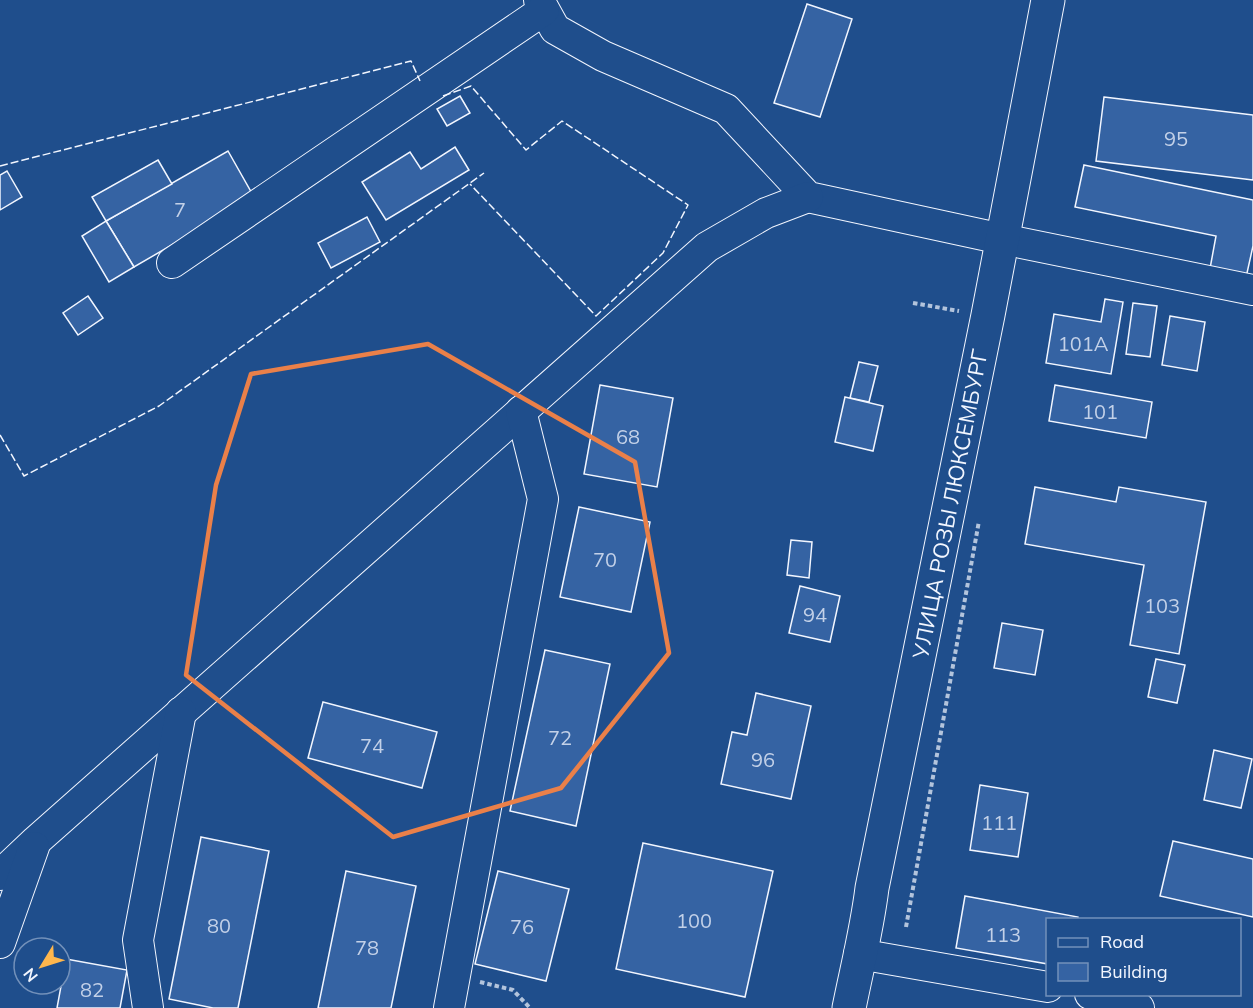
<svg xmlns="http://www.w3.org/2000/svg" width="1253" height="1008" font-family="Mulish,sans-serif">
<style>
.building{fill:#3563a3;stroke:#f2f6ff;stroke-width:1.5}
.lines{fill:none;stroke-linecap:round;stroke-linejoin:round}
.minor-casing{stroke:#f2f6ff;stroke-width:32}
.major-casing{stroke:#f2f6ff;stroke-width:35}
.path{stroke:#b3c4dc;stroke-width:4;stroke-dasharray:4.5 3;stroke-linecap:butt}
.minor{stroke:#1f4e8c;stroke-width:30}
.major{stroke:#1f4e8c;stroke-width:33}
.fence{stroke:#f2f6ff;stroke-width:1.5;stroke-dasharray:8 3;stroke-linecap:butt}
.marked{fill:none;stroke:#ea8049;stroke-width:4.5;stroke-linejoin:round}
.labels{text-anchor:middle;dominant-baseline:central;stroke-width:4.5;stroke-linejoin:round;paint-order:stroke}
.number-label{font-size:20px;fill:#c3d1e8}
.street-label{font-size:22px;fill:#f2f6ff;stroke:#1f4e8c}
</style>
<rect width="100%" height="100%" fill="#1f4e8c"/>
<g class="building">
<path d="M807 4 852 19 820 117 774 103Z"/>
<path d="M460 96 470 113 447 126 437 109Z"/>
<path d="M1104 97 1253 115V180L1096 161Z"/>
<path d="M455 147 469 170 386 220 362 182 410 152 421 169Z"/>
<path d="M228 151 254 197 134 267 106 221Z"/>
<path d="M158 160 172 184 106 221 92 197Z"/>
<path d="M1084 165 1253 200V246L1245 282 1209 274 1216 236 1075 207Z"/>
<path d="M7 171 22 197 0 210V175Z"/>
<path d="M367 217 380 242 331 268 318 243Z"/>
<path d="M106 221 134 267 109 282 82 236Z"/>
<path d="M88 296 103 318 78 335 63 313Z"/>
<path d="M1105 299 1123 302 1111 374 1046 363 1054 314 1101 322Z"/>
<path d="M1133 303 1157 306 1150 357 1126 354Z"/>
<path d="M1170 316 1205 322 1197 371 1162 365Z"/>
<path d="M859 362 878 366 869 402 850 398Z"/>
<path d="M600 385 673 398 657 487 584 474Z"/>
<path d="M1055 385 1152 402 1146 438 1049 421Z"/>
<path d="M845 397 883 406 873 451 835 442Z"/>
<path d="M1035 487 1116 502 1119 487 1206 502 1179 654 1130 645 1144 565 1025 544Z"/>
<path d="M579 507 650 522 631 612 560 597Z"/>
<path d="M791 540 812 542 809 578 787 575Z"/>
<path d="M800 586 840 596 830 642 789 633Z"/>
<path d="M1002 623 1043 630 1035 675 994 668Z"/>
<path d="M545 650 610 664 576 826 510 811Z"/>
<path d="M1156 659 1185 665 1177 703 1148 697Z"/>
<path d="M756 693 811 706 791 799 721 784 732 732 747 735Z"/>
<path d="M323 702 437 732 422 788 308 758Z"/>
<path d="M1214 750 1252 759 1241 808 1204 800Z"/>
<path d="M980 785 1028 793 1018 857 970 850Z"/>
<path d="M201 837 269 851 238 1008H213L169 999Z"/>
<path d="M1173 841 1253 859V917L1160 896Z"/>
<path d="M643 843 773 871 745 997 616 969Z"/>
<path d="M346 871 416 886 391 1008H318Z"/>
<path d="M498 871 569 889 546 981 475 964Z"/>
<path d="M965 896 1078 917V920H1048V964L956 948Z"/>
<path d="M66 959 127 970 120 1008H57Z"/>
</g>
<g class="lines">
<defs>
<g id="minor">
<path d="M539 0 555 29 603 56 726 109 808 197 1002 239 1253 290"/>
<path d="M172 263 544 10"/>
<path d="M0 875 36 841 707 247 766 213 808 197"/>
<path d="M0 943 34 847"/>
<path d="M859 954 1048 987"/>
<path d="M1090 994 1105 997 1139 1008"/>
<path d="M148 1008 138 940 181 712"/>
<path d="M449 1008 543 499 521 411"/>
</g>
<path id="major" d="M849 1008C857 968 867 929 872 888L988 315 1048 0"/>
</defs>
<use href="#minor" class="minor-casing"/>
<use href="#major" class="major-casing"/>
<g class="path">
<path d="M913 303 959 311"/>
<path d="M906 927 979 521"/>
<path d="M480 982 513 990 530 1008"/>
</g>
<use href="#minor" class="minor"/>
<use href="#major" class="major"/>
<g class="fence">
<path d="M443 96 471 86 526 150 562 121 688 205 663 253 596 316 470 184"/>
<path d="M0 166 411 61 420 81"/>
<path d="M0 435 24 476 159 406 484 173"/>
</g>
</g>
<path class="marked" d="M428 344 635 462 669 653 561 788 393 837 186 675 216 485 251 374Z"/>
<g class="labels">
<g class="number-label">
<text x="1176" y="138">95</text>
<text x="180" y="209">7</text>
<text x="1083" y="343">101А</text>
<text x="1100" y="411">101</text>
<text x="628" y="436">68</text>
<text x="605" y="559">70</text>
<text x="1162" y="605">103</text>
<text x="815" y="614">94</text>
<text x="560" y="737">72</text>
<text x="372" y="745">74</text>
<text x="763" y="759">96</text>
<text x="999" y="822">111</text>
<text x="694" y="920">100</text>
<text x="219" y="925">80</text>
<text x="522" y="926">76</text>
<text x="1003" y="934">113</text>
<text x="367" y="947">78</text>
<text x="92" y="989">82</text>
</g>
<g class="street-label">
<text transform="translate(950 504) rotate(-79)">УЛИЦА РОЗЫ ЛЮКСЕМБУРГ</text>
</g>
</g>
<rect x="1046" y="918" width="195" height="78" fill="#1f4e8c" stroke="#7391ba" stroke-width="1.5"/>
<rect x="1058" y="938" width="30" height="9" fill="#1f4e8c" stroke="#7391ba" stroke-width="1.5"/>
<text x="1100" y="948" font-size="18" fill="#f2f6ff">Road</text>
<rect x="1058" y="963" width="30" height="18" fill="#3563a3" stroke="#7391ba" stroke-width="1.5"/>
<text x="1100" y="978" font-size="18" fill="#f2f6ff">Building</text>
<g transform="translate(42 966) rotate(232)"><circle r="28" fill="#1f4e8c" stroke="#7391ba" stroke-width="1.5"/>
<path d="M0-4.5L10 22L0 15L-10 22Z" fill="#ffb74d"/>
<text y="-9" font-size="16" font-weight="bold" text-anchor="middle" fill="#f2f6ff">N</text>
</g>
</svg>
